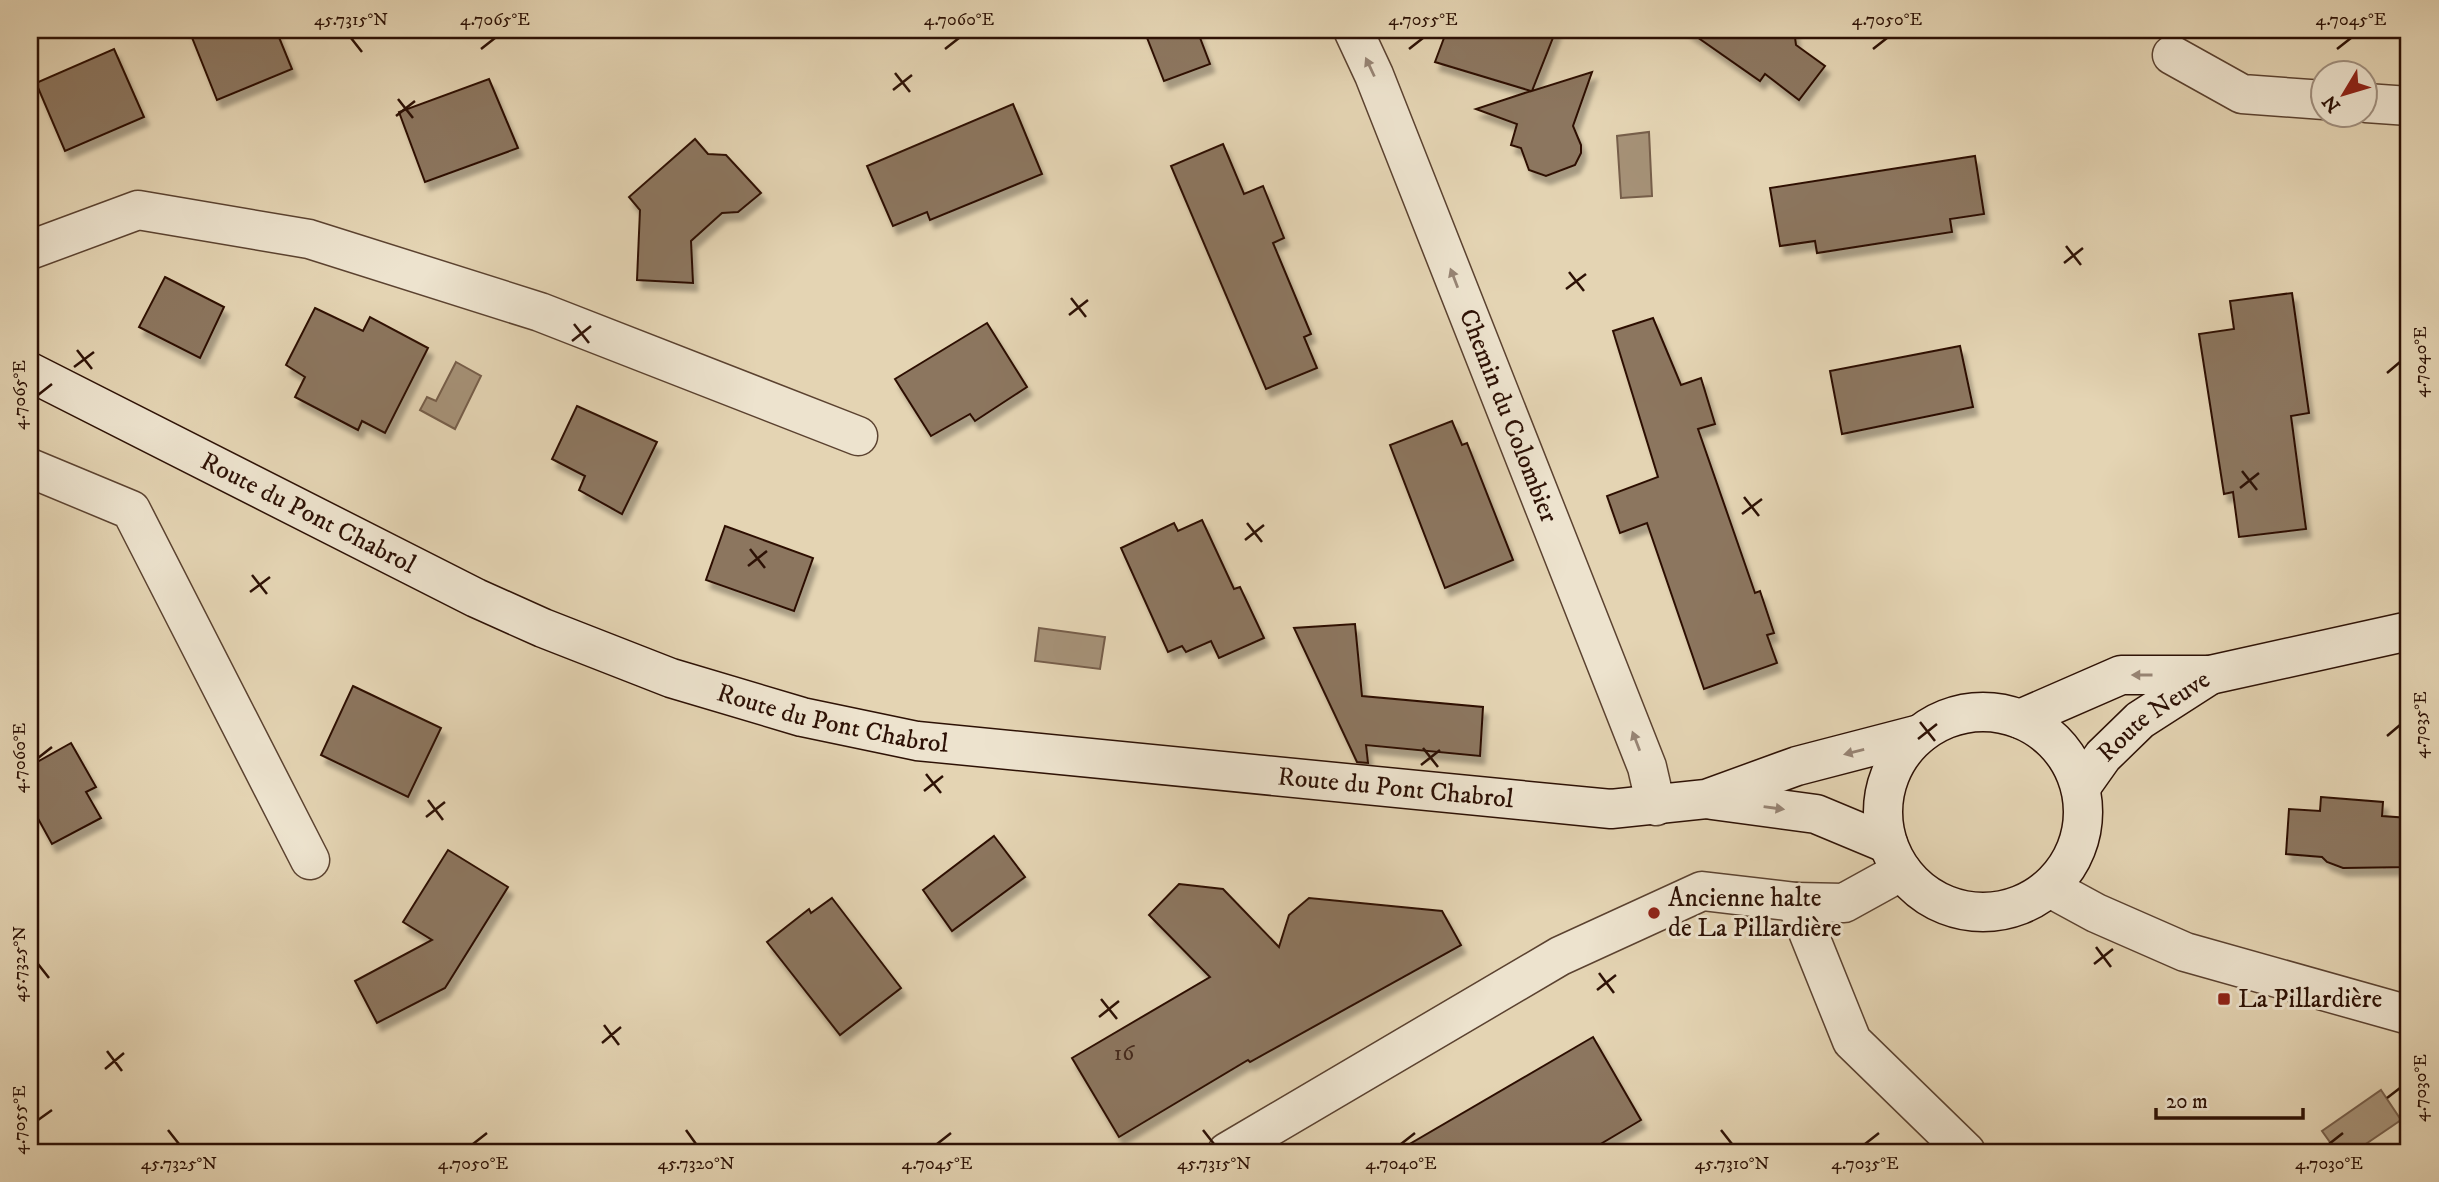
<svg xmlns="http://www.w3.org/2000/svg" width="2439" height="1182" font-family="'IM FELL DW Pica',serif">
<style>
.water{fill:#a69278;stroke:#765e4a;stroke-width:2}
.building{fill:#8c765f;stroke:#2d1105;stroke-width:2;filter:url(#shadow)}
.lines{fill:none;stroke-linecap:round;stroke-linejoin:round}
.street-casing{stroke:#5b4230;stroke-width:41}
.secondary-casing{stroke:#2d1105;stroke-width:41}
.street{stroke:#ede3ce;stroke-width:38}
.secondary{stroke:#ede3ce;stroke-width:38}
.oneway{fill:#978474}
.ticks{fill:none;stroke:#2d1105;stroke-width:2.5}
.poi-dot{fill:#8f2418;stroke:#ede3ce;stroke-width:2.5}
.labels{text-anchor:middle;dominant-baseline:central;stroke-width:6;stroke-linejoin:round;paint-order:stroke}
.number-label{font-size:23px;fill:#452a1c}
.street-label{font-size:26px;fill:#2d1105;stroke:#ede3ce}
.poi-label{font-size:26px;fill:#2d1105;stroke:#ede3ce;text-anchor:start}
.neatline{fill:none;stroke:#2d1105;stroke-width:2.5}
.ticks-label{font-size:18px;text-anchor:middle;fill:#2d1105}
</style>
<defs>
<filter id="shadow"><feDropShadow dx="4.5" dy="8" stdDeviation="2" flood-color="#0004"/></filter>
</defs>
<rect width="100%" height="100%" fill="#e4d4b3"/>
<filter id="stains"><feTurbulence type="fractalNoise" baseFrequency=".00286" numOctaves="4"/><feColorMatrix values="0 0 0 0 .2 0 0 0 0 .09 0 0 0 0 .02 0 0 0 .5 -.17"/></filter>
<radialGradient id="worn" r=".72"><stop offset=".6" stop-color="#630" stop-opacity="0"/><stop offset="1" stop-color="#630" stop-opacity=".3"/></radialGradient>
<g class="water">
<path d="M1649 132 1652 196 1621 198 1617 136Z"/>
<path d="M456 362 481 376 455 429 420 410 427 397 436 401Z"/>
<path d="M1039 628 1105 637 1100 669 1035 661Z"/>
<path d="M2381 1090 2401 1120 2354 1152H2337L2322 1131Z"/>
</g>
<g class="building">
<path d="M189 30H276L292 69 217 100Z"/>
<path d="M1144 30H1197L1210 64 1164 81Z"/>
<path d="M1447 30H1556L1532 91 1592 72 1573 126 1581 145V153L1575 165 1546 176 1529 170 1521 148 1511 145 1517 124 1476 109 1531 91 1435 62Z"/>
<path d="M1687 30H1794L1796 45 1825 66 1799 100 1765 74 1760 81Z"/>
<path d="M114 49 144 117 65 151 36 83Z"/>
<path d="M489 79 518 148 425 182 399 112Z"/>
<path d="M1013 104 1042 174 930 220 927 212 893 226 867 166Z"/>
<path d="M695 139 708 154 726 155 761 193 738 212 722 213 691 241 693 283 637 280 640 210 629 197Z"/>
<path d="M1223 144 1244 194 1263 186 1284 238 1273 243 1311 334 1304 337 1317 368 1266 389 1171 166Z"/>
<path d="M1975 156 1984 214 1950 219 1952 232 1817 253 1815 241 1780 246 1770 188Z"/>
<path d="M165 277 224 307 200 358 139 327Z"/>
<path d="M2292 293 2309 413 2291 416 2306 529 2239 537 2233 492 2224 494 2199 334 2234 329 2230 301Z"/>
<path d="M315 308 363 331 370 317 428 348 385 433 362 421 358 430 295 397 305 377 286 365Z"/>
<path d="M1653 318 1681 385 1701 378 1715 424 1698 429 1755 593 1760 591 1774 633 1767 635 1777 663 1704 689 1647 523 1620 533 1607 496 1658 477 1613 331Z"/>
<path d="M987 323 1027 387 975 421 970 414 931 436 895 379Z"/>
<path d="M1960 346 1973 407 1842 434 1830 371Z"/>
<path d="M577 406 657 442 622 514 579 490 585 476 552 459Z"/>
<path d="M1452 421 1462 445 1467 443 1513 560 1445 588 1390 445Z"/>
<path d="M1202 520 1234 589 1240 587 1264 638 1219 658 1211 641 1186 652 1182 646 1168 652 1121 548 1174 523 1178 531Z"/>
<path d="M725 526 813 558 794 611 706 580Z"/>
<path d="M1355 624 1362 696 1483 707 1480 756 1366 745 1368 763 1357 762 1294 628Z"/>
<path d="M353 686 441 728 408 797 321 755Z"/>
<path d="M71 743 96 787 86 792 101 818 52 844 30 804V766Z"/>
<path d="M2321 797 2383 802 2382 816 2409 818V867L2343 868 2327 862 2322 857 2286 854 2289 809 2320 811Z"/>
<path d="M994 836 1025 877 952 931 923 890Z"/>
<path d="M448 850 508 887 445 988 377 1023 355 981 432 940 403 922Z"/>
<path d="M1179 884 1223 889 1279 947 1289 915 1309 898 1442 911 1461 945 1250 1062 1248 1060 1119 1137 1072 1058 1210 977 1149 915Z"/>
<path d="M832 898 901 988 840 1035 767 942 809 909 811 913Z"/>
<path d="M1593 1037 1641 1120 1587 1152H1396Z"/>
</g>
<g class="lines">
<defs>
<g id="street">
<path id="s1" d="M1353 30 1374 75 1647 767 1656 806"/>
<path d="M2172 55 2242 94 2324 100"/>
<path d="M2366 103 2409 106"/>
<path d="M30 250 138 210 309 239 540 312 858 436"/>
<path d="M30 468 131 510 310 860"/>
<path d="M2050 888 2096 913 2185 952 2409 1015"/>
<path d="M1796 902 1852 1041 1966 1152"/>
<path d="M1227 1152 1560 956 1702 891 1796 902 1844 903 1902 871"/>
</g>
<g id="secondary">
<path id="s2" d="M30 372 476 598 543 628 671 678 802 717 917 741 1611 809 1706 799 1797 766 1920 734"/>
<circle cx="1983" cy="812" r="100"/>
<path d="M2020 719 2121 675H2210L2409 631"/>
<path id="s3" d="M2081 787 2103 756 2140 720 2210 675"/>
<path d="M1712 800 1816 814 1888 844"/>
</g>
</defs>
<use href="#street" class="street-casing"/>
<use href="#secondary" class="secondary-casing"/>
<use href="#street" class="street"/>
<use href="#secondary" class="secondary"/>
</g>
<defs><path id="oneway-solid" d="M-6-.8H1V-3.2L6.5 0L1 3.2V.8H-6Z" transform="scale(1.75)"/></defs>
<g class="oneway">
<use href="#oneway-solid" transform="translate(1370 67) rotate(-115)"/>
<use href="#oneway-solid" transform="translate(1454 278) rotate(-111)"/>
<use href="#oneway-solid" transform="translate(2142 675) rotate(-180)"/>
<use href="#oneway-solid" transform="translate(1636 741) rotate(-111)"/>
<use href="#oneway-solid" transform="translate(1854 752) rotate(166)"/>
<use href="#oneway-solid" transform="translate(1774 808) rotate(8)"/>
</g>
<path class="ticks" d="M351 38 362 52M481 49 495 38M945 49 959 38M1409 49 1423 38M1873 49 1887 38M2337 49 2351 38M895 73 910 92M893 90 912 75M398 99 413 118M396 116 415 101M2066 246 2081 265M2064 263 2083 248M1569 272 1584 291M1566 289 1586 274M1071 298 1086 317M1069 315 1088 300M574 324 589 343M572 341 591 326M77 350 92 369M74 367 94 352M2387 373 2400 362M38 395 52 384M2242 471 2257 490M2240 488 2259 473M1744 497 1759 516M1742 514 1762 499M1247 523 1262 542M1245 540 1264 525M750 549 765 568M748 566 767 551M252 575 267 594M250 592 270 577M1920 722 1935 741M2387 736 2400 725M1918 739 1937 724M1423 748 1438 767M38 758 52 747M1421 765 1440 750M926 774 941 793M924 791 943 776M428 800 443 820M426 817 445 802M2096 947 2111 967M38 964 49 978M2094 964 2113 949M1599 973 1614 993M1597 990 1616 975M1101 999 1117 1019M1099 1017 1119 1001M604 1025 619 1045M602 1043 621 1027M107 1051 122 1071M105 1069 124 1053M2387 1098 2400 1088M38 1120 52 1110M168 1130 179 1144M686 1130 696 1144M1203 1130 1214 1144M1721 1130 1732 1144M473 1144 487 1133M937 1144 951 1133M1401 1144 1415 1133M1865 1144 1879 1133M2329 1144 2343 1133"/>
<g class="poi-dot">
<circle cx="1654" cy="913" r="7"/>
<rect x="2217" y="992" width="14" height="14" rx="3.5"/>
</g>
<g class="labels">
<g class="number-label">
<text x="1124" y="1053">16</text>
</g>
<g class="street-label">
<text stroke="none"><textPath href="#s1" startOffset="416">Chemin du Colombier</textPath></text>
<text stroke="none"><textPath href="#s2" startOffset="312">Route du Pont Chabrol</textPath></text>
<text stroke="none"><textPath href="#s2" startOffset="878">Route du Pont Chabrol</textPath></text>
<text stroke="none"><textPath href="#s3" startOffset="103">Route Neuve</textPath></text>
<text stroke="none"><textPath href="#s2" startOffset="1446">Route du Pont Chabrol</textPath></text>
</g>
<g class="poi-label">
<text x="1668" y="898">Ancienne halte<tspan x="1668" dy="30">de La Pillardière</tspan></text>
<text x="2238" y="999">La Pillardière</text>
</g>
</g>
<rect width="2439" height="1182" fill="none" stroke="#e4d4b3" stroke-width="77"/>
<g transform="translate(2344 94) rotate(232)"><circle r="33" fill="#ede3ce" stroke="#a08f7e" stroke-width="2"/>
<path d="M0-5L12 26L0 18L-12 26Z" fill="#8f2418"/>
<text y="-10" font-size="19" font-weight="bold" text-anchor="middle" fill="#2d1105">N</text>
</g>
<path d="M2156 1108v10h147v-10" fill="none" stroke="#2d1105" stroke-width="3.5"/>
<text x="2166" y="1108" font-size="21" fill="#2d1105" stroke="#ede3ce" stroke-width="5" paint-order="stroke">20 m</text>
<rect x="38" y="38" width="2362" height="1106" class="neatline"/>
<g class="ticks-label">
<text x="351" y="25">45.7315°N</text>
<text x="495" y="25">4.7065°E</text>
<text x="959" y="25">4.7060°E</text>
<text x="1423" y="25">4.7055°E</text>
<text x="1887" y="25">4.7050°E</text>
<text x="2351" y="25">4.7045°E</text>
<text transform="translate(2420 362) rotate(-90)" y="6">4.7040°E</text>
<text transform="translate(19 395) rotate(-90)" y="6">4.7065°E</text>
<text transform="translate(2420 725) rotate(-90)" y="6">4.7035°E</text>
<text transform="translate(19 758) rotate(-90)" y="6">4.7060°E</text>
<text transform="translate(19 964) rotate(-90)" y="6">45.7325°N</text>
<text transform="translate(2420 1088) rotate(-90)" y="6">4.7030°E</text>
<text transform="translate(19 1120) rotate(-90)" y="6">4.7055°E</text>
<text x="179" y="1169">45.7325°N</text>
<text x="473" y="1169">4.7050°E</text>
<text x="696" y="1169">45.7320°N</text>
<text x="937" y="1169">4.7045°E</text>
<text x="1214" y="1169">45.7315°N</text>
<text x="1401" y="1169">4.7040°E</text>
<text x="1732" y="1169">45.7310°N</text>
<text x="1865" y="1169">4.7035°E</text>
<text x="2329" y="1169">4.7030°E</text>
</g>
<rect width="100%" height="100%" filter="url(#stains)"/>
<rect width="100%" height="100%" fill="url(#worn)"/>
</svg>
